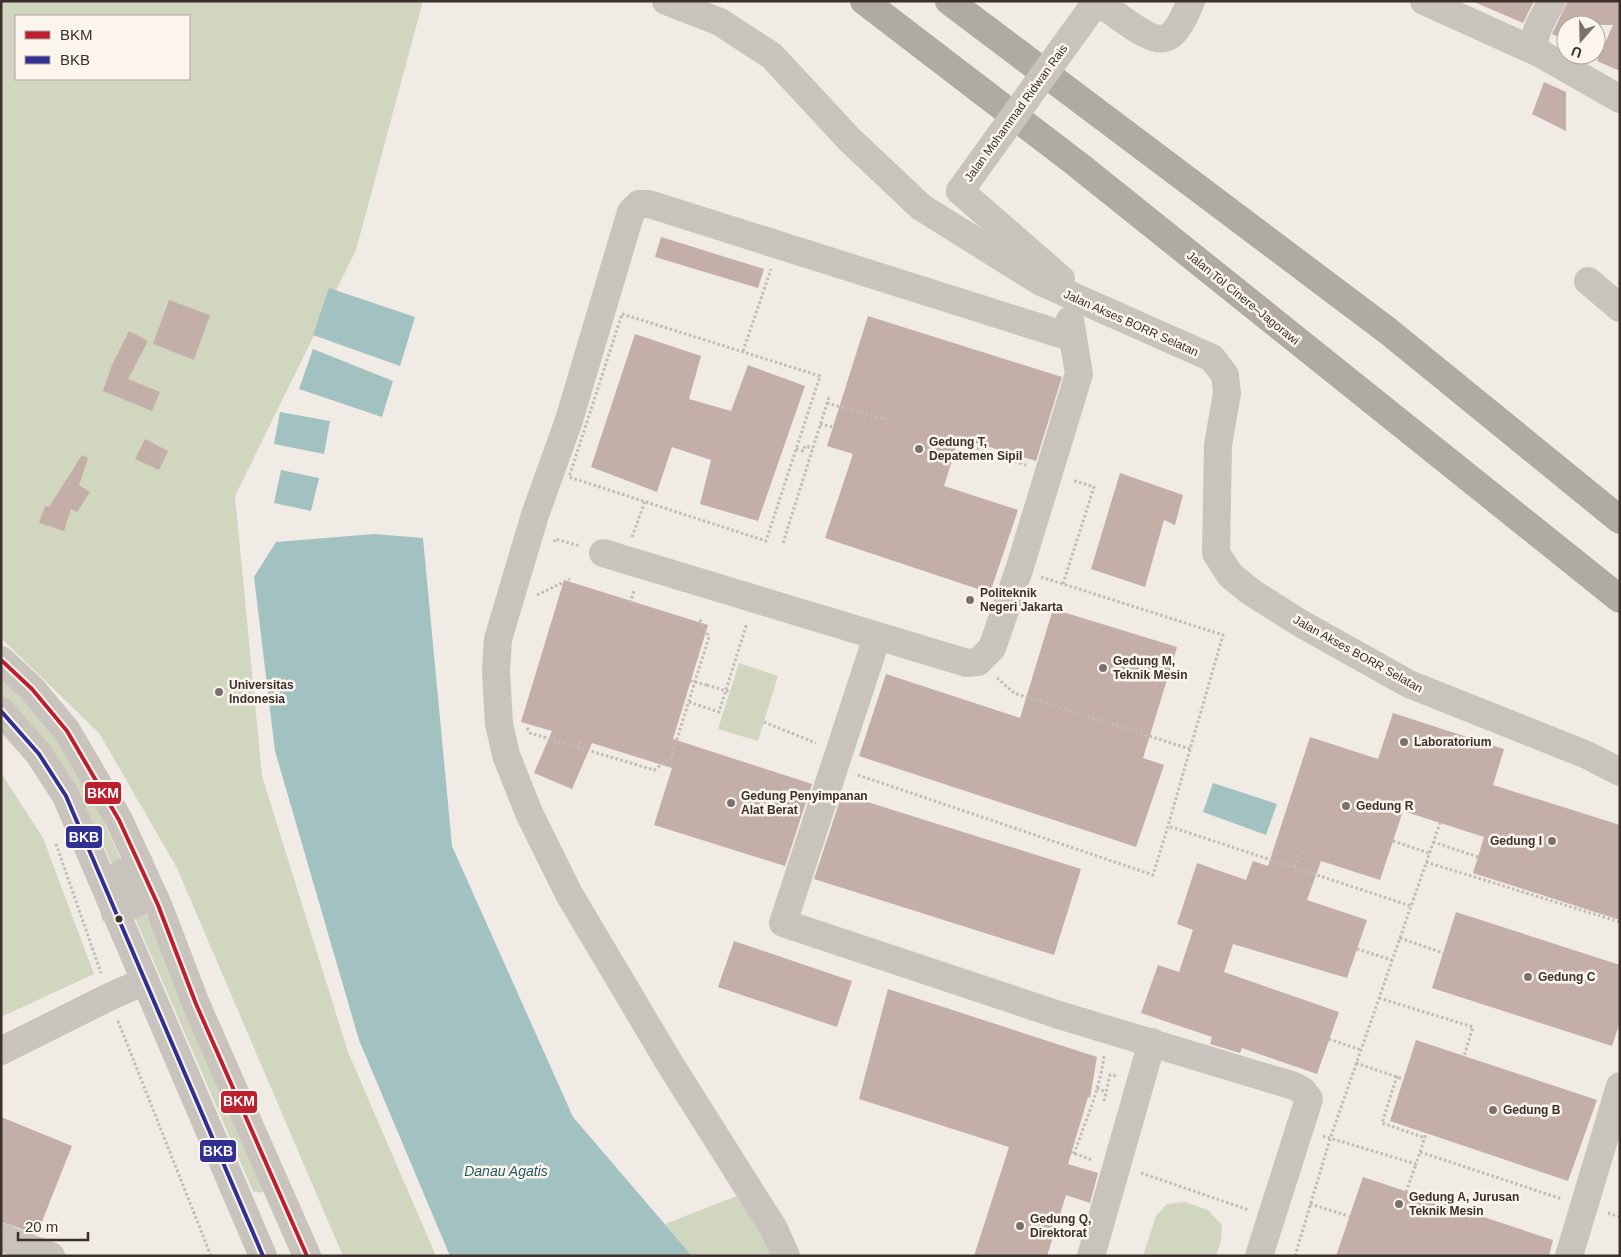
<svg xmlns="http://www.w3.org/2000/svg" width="1621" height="1257" font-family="Helvetica,sans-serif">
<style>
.green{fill:#d1d6bf;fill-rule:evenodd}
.water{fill:#a1c2c1}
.building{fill:#c3afa7}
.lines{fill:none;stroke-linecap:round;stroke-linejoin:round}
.path{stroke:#c2bbb6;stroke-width:3;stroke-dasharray:2.5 2.5;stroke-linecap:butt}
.minor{stroke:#c9c3be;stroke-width:28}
.highway{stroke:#afaaa4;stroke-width:28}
.path-bridge{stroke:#c2bbb6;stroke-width:3;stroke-dasharray:2.5 2.5;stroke-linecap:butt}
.minor-bridge{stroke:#c9c3be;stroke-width:28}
.bus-1-casing{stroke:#fbf5ee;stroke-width:8}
.bus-2-casing{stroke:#fbf5ee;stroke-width:8}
.bus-1{stroke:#bd1f2e;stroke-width:4}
.bus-2{stroke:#303092;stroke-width:4}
.poi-dot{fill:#7a716c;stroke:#fbf5ee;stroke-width:2}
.bus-dot{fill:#3b302b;stroke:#fbf5ee;stroke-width:2}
.labels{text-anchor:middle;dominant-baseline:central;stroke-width:5;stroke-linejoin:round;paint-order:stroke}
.street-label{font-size:12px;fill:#3b302b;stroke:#fbf5ee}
.poi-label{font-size:12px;font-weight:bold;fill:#3b302b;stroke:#fbf5ee;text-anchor:start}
.water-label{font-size:14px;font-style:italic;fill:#1f5a5e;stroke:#fbf5ee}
.line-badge{stroke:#fbf5ee;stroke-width:2}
.badge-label{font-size:14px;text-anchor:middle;font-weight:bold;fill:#fff}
</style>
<rect width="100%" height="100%" fill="#f0ebe5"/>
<g class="green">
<path d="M1 1H423L356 250 235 496 262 776 348 1052 436 1256H343L177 868 99 733 1 638ZM16 16H189V79H16Z"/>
<path d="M739 663 778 676 758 741 718 729Z"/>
<path d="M1 674 19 692 79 768 151 925 264 1190 261 1193 253 1191 100 837 57 756 1 696Z"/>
<path d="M1 773 43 838 94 974 1 1017Z"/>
<path d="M739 1195 775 1256H692L665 1224Z"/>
<path d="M1185 1202 1208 1210 1222 1225 1221 1241 1216 1256H1143L1156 1216 1167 1204Z"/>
</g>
<g class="water">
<path d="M329 288 415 317 400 366 313 335Z"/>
<path d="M313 349 393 381 382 417 299 389Z"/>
<path d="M280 412 330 421 324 454 274 444Z"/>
<path d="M281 470 319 478 311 511 274 503Z"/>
<path d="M374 534 423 538 452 846 573 1117 692 1256H450L359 1040 275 751 254 577 276 542Z"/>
<path d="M1213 783 1277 804 1266 835 1203 812Z"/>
</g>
<g class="building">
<path d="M1472 1H1534L1523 23Z"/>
<path d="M1568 1H1620V71L1597 61 1613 25H1566V40L1552 34Z"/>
<path d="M1544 82 1566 92V131L1532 114Z"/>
<path d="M661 237 764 269 758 288 655 257Z"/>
<path d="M169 300 210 315 194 360 153 344Z"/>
<path d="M868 316 1062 377 1036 461 959 438 944 486 1018 510 990 593 825 538 853 454 827 446Z"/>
<path d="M129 331 148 341 128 379 160 392 152 411 103 391 112 365Z"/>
<path d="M635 334 701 356 689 399 731 411 748 365 805 386 758 521 700 504 711 460 672 447 657 492 591 467Z"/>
<path d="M145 439 168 451 159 470 135 459Z"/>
<path d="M82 455 88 458 79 485 90 492 77 512 71 509 64 531 39 523 45 506 49 507Z"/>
<path d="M1120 473 1183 495 1175 525 1164 520 1145 587 1091 569Z"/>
<path d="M564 580 708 625 673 739 812 784 785 866 654 825 672 768 592 743 572 789 534 773 552 731 521 722Z"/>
<path d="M1053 609 1177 647 1143 758 1164 765 1136 847 859 756 886 674 1020 718Z"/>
<path d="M1393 713 1504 749 1493 785 1620 825V920L1473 873 1484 837 1403 811 1380 880 1321 861 1307 900 1367 920 1347 978 1233 944 1224 972 1339 1012 1317 1074 1242 1048 1240 1053 1210 1044 1212 1037 1141 1013 1158 965 1179 972 1193 930 1177 924 1197 863 1246 880 1253 861 1268 866 1310 737 1378 759Z"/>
<path d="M842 794 1081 869 1054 955 814 879Z"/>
<path d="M1456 912 1620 965V1022L1612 1046 1432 988Z"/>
<path d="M734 941 852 981 837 1027 718 987Z"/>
<path d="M888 989 1097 1057 1090 1098 1088 1097 1068 1164 1098 1173 1090 1203 1066 1195 1047 1256H974L1009 1147 859 1099Z"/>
<path d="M1416 1040 1597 1100 1568 1181 1390 1121Z"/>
<path d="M1 1117 72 1146 37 1234 1 1222Z"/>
<path d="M1363 1177 1553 1240 1549 1256H1336Z"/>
</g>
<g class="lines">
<g class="path">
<path d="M622 314 820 376 766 541 569 477Z"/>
<path d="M743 351 771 269"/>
<path d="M827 403 891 421"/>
<path d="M820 424 833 427"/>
<path d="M958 442 1026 465"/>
<path d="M796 449 803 451 805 446 813 448"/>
<path d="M632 537 645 501"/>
<path d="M554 542 555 539 580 546"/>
<path d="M783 543 829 397"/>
<path d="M1041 577 1223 635 1168 826"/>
<path d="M1063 584 1094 487 1072 480"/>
<path d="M537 595 570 579"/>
<path d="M630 603 634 591"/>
<path d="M997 678 1014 693 1190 749"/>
<path d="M707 685 730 692"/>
<path d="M689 702 719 712 747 623"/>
<path d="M764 722 816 743"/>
<path d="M527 728 530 733 654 770 671 758 709 637 699 618"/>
<path d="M579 748 581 740"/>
<path d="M858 775 1153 875 1168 826 1411 906"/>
<path d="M1393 841 1429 853"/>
<path d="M1433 842 1478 857"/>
<path d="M56 844 101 973"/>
<path d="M1426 862 1620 922"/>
<path d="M1295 867 1299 853"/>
<path d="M1400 938 1443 953"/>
<path d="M1357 949 1392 960"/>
<path d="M1379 998 1473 1027 1464 1056"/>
<path d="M118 1021 211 1256"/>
<path d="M1329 1039 1361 1050"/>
<path d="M1356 1063 1403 1079"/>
<path d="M1397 1076 1382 1123 1425 1138"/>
<path d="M1097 1088 1106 1092"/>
<path d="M1104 1101 1110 1075 1117 1076"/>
<path d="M1323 1136 1416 1164 1420 1152 1562 1199"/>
<path d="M1070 1152 1092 1160"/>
<path d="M1420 1152 1426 1133"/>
<path d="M1074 1154C1085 1121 1101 1088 1104 1054"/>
<path d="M1141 1173 1249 1210"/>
<path d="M1406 1192 1416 1164"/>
<path d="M1310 1204 1349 1216"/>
<path d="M1608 1213 1620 1217"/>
<path d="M1295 1256 1330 1139 1440 823"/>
</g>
<g class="minor">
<path d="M666 1 720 22 772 56 849 139 921 207 1041 282 1212 358 1225 375 1227 393 1218 445 1216 553 1230 575 1251 592 1300 623 1409 684 1587 755 1620 772"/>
<path d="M1424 1 1537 52"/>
<path d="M1552 1C1545 15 1530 35 1536 51L1620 99"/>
<path d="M1089 12 1099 3C1115 12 1151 46 1168 37 1179 31 1186 12 1191 1"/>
<path d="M960 191 1061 279"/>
<path d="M1588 281 1620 308"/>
<path d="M603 553 967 663 978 662 992 648 1019 570 1079 374 1070 320"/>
<path d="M877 637 783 923 1059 1015 1294 1086 1303 1091 1309 1099 1259 1256"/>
<path d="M1 660 32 689 67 731 119 820 158 905 196 1004 307 1256"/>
<path d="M1 711 39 754 66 796 263 1256"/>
<path d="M115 913 135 904 121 874 140 865"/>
<path d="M1 1051 109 997 145 981"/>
<path d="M1 1237 51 1256"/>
<path d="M786 1256 774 1229 670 1064 569 894 529 813 506 755 499 724 496 671 498 639 535 515 569 420 631 212 639 204H649L1073 338"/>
<path d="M1091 1256 1152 1042"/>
<path d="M1569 1256 1620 1086"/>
</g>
<g class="highway">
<path d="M864 1 1077 164 1620 599"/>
<path d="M949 1 1388 331 1620 520"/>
</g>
<path class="path-bridge" d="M690 681 707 685"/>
<path class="minor-bridge" d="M960 191 1089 12"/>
<defs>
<path id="bus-1" d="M1 660 32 689 67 731 119 820 158 905 196 1004 307 1256"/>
<path id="bus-2" d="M1 711 39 754 66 796 263 1256"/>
</defs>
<use href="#bus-1" class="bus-1-casing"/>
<use href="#bus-2" class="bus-2-casing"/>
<use href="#bus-1" class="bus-1"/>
<use href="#bus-2" class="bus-2"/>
</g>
<g class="poi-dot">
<circle cx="919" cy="449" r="5"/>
<circle cx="970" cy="600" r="5"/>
<circle cx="1103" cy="668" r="5"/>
<circle cx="219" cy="692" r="5"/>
<circle cx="1404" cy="742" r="5"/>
<circle cx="731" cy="803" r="5"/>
<circle cx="1346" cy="806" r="5"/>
<circle cx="1552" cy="841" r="5"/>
<circle cx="1528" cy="977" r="5"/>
<circle cx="1493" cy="1110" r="5"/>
<circle cx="1399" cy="1204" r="5"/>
<circle cx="1020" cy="1226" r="5"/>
</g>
<circle class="bus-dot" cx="119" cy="919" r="4.5"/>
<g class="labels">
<g class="street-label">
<text transform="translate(1016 113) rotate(-54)">Jalan Mohammad Ridwan Rais</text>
<text transform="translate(1243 298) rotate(39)">Jalan Tol Cinere–Jagorawi</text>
<text transform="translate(1131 323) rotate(24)">Jalan Akses BORR Selatan</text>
<text transform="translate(1358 654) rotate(29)">Jalan Akses BORR Selatan</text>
</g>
<g class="poi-label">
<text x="929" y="442">Gedung T,<tspan x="929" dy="14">Depatemen Sipil</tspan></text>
<text x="980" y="593">Politeknik<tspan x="980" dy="14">Negeri Jakarta</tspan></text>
<text x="1113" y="661">Gedung M,<tspan x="1113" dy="14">Teknik Mesin</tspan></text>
<text x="229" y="685">Universitas<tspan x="229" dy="14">Indonesia</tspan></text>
<text x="1414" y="742">Laboratorium</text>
<text x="741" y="796">Gedung Penyimpanan<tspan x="741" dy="14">Alat Berat</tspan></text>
<text x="1356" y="806">Gedung R</text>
<text x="1542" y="841" text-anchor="end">Gedung I</text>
<text x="1538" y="977">Gedung C</text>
<text x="1503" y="1110">Gedung B</text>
<text x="1409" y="1197">Gedung A, Jurusan<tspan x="1409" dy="14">Teknik Mesin</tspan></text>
<text x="1030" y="1219">Gedung Q,<tspan x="1030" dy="14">Direktorat</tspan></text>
</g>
<g class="water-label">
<text x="506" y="1171">Danau Agatis</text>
</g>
</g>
<g class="line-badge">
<rect x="84" y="781" width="38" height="24" rx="5" fill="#bd1f2e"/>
<rect x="65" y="825" width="38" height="24" rx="5" fill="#303092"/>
<rect x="220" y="1090" width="38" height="24" rx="5" fill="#bd1f2e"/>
<rect x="199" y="1139" width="38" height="24" rx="5" fill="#303092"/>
</g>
<g class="badge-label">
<text x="103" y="798">BKM</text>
<text x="84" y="842">BKB</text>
<text x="239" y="1106">BKM</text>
<text x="218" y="1156">BKB</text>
</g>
<rect width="1621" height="1257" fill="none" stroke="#3b302b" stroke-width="5"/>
<rect x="15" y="15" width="175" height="65" fill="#fbf5ee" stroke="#aea6a0"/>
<rect x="25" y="31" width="25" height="8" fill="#bd1f2e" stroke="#aea6a0"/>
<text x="60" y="40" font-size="15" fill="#3b302b">BKM</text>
<rect x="25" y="56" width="25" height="8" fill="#303092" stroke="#aea6a0"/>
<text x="60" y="65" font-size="15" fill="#3b302b">BKB</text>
<g transform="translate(1581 40) rotate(200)"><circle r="24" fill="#fbf5ee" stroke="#aea6a0"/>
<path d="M0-4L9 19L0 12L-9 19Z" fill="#7a716c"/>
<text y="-8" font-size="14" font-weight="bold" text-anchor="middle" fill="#3b302b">U</text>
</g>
<path d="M18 1232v8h70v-8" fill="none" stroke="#3b302b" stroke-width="2.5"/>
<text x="25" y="1232" font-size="15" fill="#3b302b" stroke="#fbf5ee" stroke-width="4" paint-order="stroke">20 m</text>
</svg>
